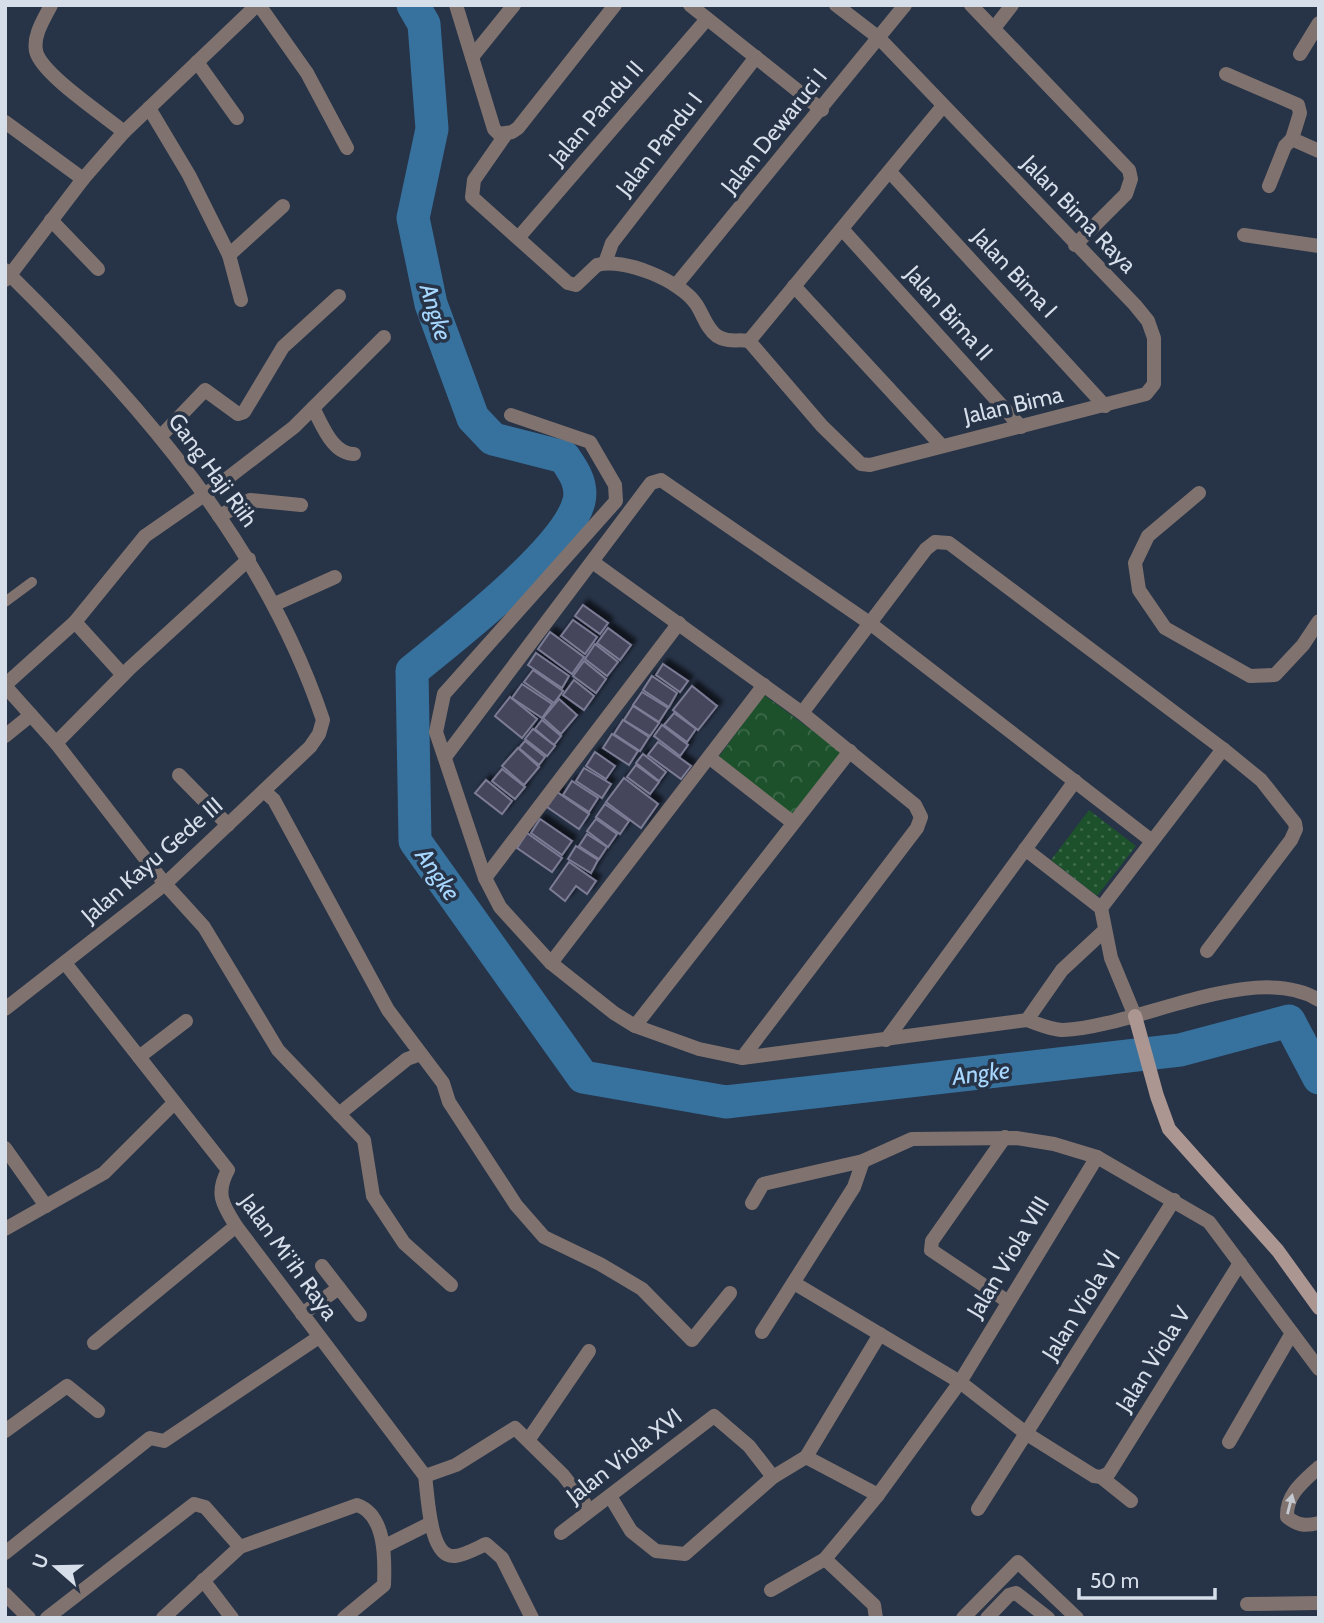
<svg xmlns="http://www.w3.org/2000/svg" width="1324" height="1623" font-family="Cabin,sans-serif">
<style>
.grass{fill:url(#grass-dots)}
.park{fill:url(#park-crowns)}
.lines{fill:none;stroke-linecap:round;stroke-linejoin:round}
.river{stroke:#37729e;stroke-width:33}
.building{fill:#45445b;stroke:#7c7b95;stroke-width:2;filter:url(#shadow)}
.lane{stroke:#80736f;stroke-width:10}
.street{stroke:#80736f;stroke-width:14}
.secondary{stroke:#ab9691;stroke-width:14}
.oneway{fill:#c5c9d1}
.labels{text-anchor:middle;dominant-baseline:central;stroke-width:7;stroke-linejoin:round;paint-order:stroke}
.street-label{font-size:23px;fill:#d6deea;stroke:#273347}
.water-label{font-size:24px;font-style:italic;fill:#a7d7fe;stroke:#273347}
</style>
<defs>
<pattern id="grass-dots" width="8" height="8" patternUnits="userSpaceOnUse" patternTransform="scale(1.75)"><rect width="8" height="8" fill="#1d512b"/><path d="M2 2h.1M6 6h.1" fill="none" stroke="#3d6a4a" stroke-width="1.8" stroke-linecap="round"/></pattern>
<pattern id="park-crowns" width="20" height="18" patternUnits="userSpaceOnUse" patternTransform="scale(1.75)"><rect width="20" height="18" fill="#1d512b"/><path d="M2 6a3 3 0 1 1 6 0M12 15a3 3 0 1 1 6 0" fill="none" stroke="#3d6a4a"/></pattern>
<filter id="shadow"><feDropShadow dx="5" dy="-5" stdDeviation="2" flood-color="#0009"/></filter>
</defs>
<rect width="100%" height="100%" fill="#273347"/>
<path class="grass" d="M1089 810 1136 846 1097 896 1051 860Z"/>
<path class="park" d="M764 695 843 753 791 815 718 758Z"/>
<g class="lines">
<path class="river" d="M413 5 424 24 432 129 413 218 431 304 473 418 493 439 564 457C573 470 583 484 579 501 568 549 452 638 412 671L415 841 583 1077 726 1102 1180 1050 1289 1021 1319 1078"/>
</g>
<g class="building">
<path d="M583 605 608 623 600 634 575 616Z"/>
<path d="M573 620 597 637 585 654 561 636Z"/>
<path d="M608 628 631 645 620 660 597 643Z"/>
<path d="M550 632 584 657 572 674 538 649Z"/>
<path d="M595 644 618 662 607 676 585 659Z"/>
<path d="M536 653 569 676 562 688 528 665Z"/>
<path d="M584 661 606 679 596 693 573 676Z"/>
<path d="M663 664 688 681 680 692 656 675Z"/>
<path d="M533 670 563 691 554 703 524 682Z"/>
<path d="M652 676 677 693 669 707 643 690Z"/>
<path d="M574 680 594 696 584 710 563 695Z"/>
<path d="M522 684 552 704 542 718 512 698Z"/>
<path d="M692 686 717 706 698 730 673 710Z"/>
<path d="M642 692 668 708 659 722 633 705Z"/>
<path d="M510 697 537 719 522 738 495 716Z"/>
<path d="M559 699 577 715 561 734 543 718Z"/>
<path d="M633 706 659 723 650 736 624 720Z"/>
<path d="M674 713 696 729 687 742 664 725Z"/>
<path d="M542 720 561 736 554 745 535 729Z"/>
<path d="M623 720 649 737 640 751 614 734Z"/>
<path d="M662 725 688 745 680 756 654 736Z"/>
<path d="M533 729 555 746 547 756 525 739Z"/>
<path d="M612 734 638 751 629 765 603 748Z"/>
<path d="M525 741 545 757 539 765 519 748Z"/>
<path d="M658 742 691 766 681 779 648 755Z"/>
<path d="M518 748 539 767 524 785 502 766Z"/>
<path d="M595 752 615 766 606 779 586 766Z"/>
<path d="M643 754 666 772 659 781 636 763Z"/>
<path d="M636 765 659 782 650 794 627 777Z"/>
<path d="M584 768 611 784 602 798 576 781Z"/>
<path d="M502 769 525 787 515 799 492 781Z"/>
<path d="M624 778 658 804 641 828 606 802Z"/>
<path d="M486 780 512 801 502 814 475 793Z"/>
<path d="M572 781 598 798 589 812 563 795Z"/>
<path d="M557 792 589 814 579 829 547 807Z"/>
<path d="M605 804 629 821 620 834 596 817Z"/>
<path d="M540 819 572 841 562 855 531 833Z"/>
<path d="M596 819 617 834 608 847 587 831Z"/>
<path d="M527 833 562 858 552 872 517 848Z"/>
<path d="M587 834 607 847 599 859 579 846Z"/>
<path d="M576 846 598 860 591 873 568 859Z"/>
<path d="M569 862 596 881 587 894 576 886 565 901 550 889Z"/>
</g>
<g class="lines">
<path class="lane" d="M5 602 32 582"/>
<g class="street">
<path d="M51 5C44 19 33 35 36 51 41 74 104 115 124 132"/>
<path d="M259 5 307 73 347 148"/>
<path d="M456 5 494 129 499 134 512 132 518 128 615 5"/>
<path d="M690 5 822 110"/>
<path d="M971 5 1129 170 1131 179 1126 194 1075 245"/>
<path d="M995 27 1012 5"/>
<path d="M1300 54 1319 23"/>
<path d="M472 57 514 5"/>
<path d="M197 62 237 118"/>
<path d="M1226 74 1298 105 1300 113 1292 139 1319 151"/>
<path d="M149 108 189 175 229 255 241 300"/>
<path d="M5 122 83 179"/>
<path d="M506 134 474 180 472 197 568 283 576 285 597 265C623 257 681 281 696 304 703 314 706 328 717 336 728 343 737 339 749 341"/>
<path d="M890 172 1105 406"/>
<path d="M1269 186 1285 146 1292 139"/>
<path d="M51 220 98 269"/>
<path d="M842 229 1021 427"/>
<path d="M1244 235 1319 246"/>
<path d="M519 237 707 19"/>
<path d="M229 255 283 206"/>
<path d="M605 263 612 243 756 57"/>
<path d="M5 270 10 275 83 179 124 132 257 5"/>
<path d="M5 280 10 275C140 403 264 544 323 720L319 734 310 747 165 884 5 1009"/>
<path d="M677 284 905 5"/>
<path d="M794 286 941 445"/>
<path d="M749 341 822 426 861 464 870 465 1146 394 1154 384V338L1148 321 1135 305 879 38 836 5"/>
<path d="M749 341 943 106"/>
<path d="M313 408C322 424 332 454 354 454"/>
<path d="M511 415 590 442 615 485 616 501 444 694 436 732 485 878 500 907 551 963 614 1013 635 1026 699 1049 742 1058 1027 1020 1062 970 1104 931"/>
<path d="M161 436 205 390 238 414 244 412 283 347 339 296"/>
<path d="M1199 493 1148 536 1135 563 1139 590 1165 628 1250 676 1275 675 1303 645 1319 621"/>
<path d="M219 516 250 500 301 505"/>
<path d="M594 563 802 713 915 805 921 817 917 828 742 1058"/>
<path d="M275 604 335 577"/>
<path d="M75 622 123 675"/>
<path d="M5 685 75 622 145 536 220 484 294 427 384 337"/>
<path d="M5 686 56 743 165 884 204 927 278 1050 364 1140 373 1196 404 1243 451 1285"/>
<path d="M802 713 926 549 935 542 949 543 1223 749 1261 780 1295 823 1296 829 1291 840 1207 951"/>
<path d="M5 736 31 715"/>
<path d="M56 743 130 668 249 559"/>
<path d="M445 757 651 483 661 480 871 624 1152 841"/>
<path d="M710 758 792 822"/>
<path d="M179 775 228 825"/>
<path d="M264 791 274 800 388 1010 443 1083 449 1102 516 1205 544 1237 600 1264 642 1289 692 1340 730 1293"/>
<path d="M1025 849 1101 908 1111 958 1135 1016"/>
<path d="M485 878 679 623"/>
<path d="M1101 908 1223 749"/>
<path d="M65 963 228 1170C215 1194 223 1205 236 1226L425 1476C428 1495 429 1559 455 1556 465 1555 477 1548 486 1544L502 1558 532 1618"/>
<path d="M551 963 764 685"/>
<path d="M1027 1020C1038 1024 1052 1030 1063 1030 1137 1027 1255 960 1319 1000"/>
<path d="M635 1026 850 751"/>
<path d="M886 1040 1075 781"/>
<path d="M139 1057 186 1021"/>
<path d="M339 1114 407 1059 421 1054"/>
<path d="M1005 1137 932 1241 931 1250 1007 1301"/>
<path d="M5 1148 46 1206"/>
<path d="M752 1203 763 1184 863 1161 912 1139 1016 1138 1054 1144 1097 1157 1209 1222 1319 1369"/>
<path d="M5 1229 104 1173 174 1103"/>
<path d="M794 1283 960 1382 1027 1434 1094 1476 1101 1477 1131 1501"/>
<path d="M339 1288 360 1315"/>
<path d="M302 1314 339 1288 322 1266"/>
<path d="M762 1332 854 1187 863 1161"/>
<path d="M94 1343 236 1226"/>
<path d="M5 1431 67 1386 98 1411"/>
<path d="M529 1439 589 1351"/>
<path d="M1229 1442 1292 1333"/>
<path d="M806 1457 880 1334"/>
<path d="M1319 1467C1303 1482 1286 1494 1287 1517 1299 1526 1305 1526 1319 1523"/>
<path d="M425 1476 456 1465 515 1428 563 1475 584 1502"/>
<path d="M1101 1477 1109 1473 1240 1263"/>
<path d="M610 1496 631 1531 656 1551 685 1554 773 1477 806 1457 878 1495"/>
<path d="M978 1509 1174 1200"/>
<path d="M561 1533 714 1416 749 1446 773 1477"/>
<path d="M385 1546 431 1523"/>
<path d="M5 1553 150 1438 164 1441 319 1337"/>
<path d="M825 1559 874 1605 876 1618"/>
<path d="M203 1580 232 1618"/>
<path d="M771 1590 825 1559 878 1495 960 1382 1097 1157"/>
<path d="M5 1594 29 1618"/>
<path d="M1247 1604 1319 1603"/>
<path d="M47 1618 194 1504 205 1507 240 1547"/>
<path d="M163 1618 240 1547 357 1505C386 1515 385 1559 384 1585L344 1618"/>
<path d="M963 1618 1018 1562 1077 1618"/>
<path d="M987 1618 1009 1595 1016 1593 1048 1618"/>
</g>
<path class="secondary" d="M1135 1016 1157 1096 1169 1129 1278 1251 1319 1308"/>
</g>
<defs><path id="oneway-solid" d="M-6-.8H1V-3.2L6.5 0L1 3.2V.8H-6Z" transform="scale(1.75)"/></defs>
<use class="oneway" href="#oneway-solid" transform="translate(1290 1504) rotate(-76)"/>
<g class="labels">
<g class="street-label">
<text transform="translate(596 113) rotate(-49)">Jalan Pandu II</text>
<text transform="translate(774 131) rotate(-51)">Jalan Dewaruci I</text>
<text transform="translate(659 144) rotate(-52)">Jalan Pandu I</text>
<text transform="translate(1079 214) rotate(46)">Jalan Bima Raya</text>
<text transform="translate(1015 273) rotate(47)">Jalan Bima I</text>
<text transform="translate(949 313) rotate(48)">Jalan Bima II</text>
<text transform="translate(1013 405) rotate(-13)">Jalan Bima</text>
<text transform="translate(213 470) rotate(54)">Gang Haji Riih</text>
<text transform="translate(152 860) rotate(-41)">Jalan Kayu Gede III</text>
<text transform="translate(289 1257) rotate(54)">Jalan Mi'ih Raya</text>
<text transform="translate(1008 1257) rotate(-59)">Jalan Viola VIII</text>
<text transform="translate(1081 1305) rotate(-58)">Jalan Viola VI</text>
<text transform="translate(1153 1359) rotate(-58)">Jalan Viola V</text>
<text transform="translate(624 1456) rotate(-38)">Jalan Viola XVI</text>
</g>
<g class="water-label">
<text transform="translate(436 312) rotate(73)">Angke</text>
<text transform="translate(438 874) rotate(55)">Angke</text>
<text transform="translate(981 1073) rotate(-7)">Angke</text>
</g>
</g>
<rect width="1324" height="1623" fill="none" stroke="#d6deea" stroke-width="14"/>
<g transform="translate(56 1567) rotate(290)" stroke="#273347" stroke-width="5" paint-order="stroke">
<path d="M0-5L12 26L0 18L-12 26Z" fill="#d6deea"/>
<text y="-10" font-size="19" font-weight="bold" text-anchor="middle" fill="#d6deea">U</text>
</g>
<path d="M1079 1588v10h136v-10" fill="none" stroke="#d6deea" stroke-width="3.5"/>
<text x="1090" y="1588" font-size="21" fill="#d6deea" stroke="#273347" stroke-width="5" paint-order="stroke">50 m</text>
</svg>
